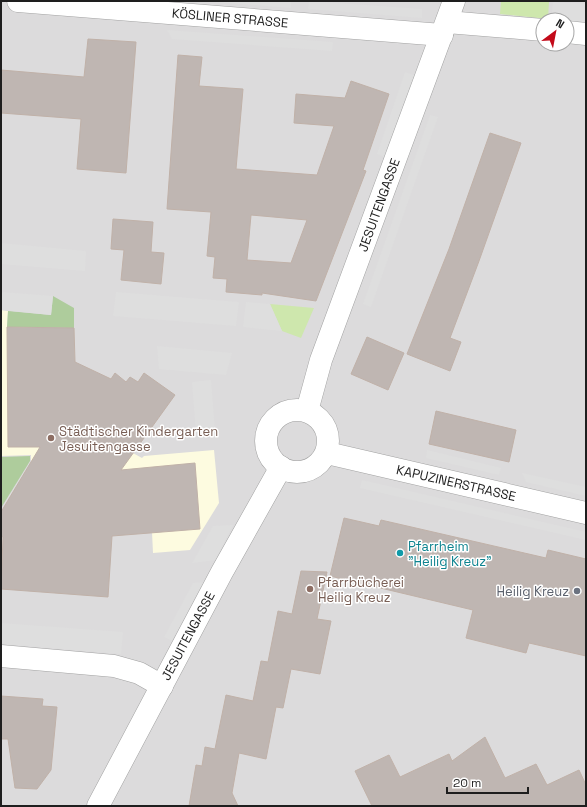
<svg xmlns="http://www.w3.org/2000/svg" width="587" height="807" font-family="'Space Grotesk',sans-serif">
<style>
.residential{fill:#dcdbdc;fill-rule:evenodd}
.education{fill:#fdfbe0}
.grass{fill:#cee7ad}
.forest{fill:#aecc9c}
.parking{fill:#dedede}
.building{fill:#bfb6b2;stroke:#c0b1a8;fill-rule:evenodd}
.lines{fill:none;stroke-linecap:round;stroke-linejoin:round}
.minor-casing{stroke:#a2a2a2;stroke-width:23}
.minor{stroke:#fff;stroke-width:22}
.education-dot{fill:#8d6e63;stroke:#fff;stroke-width:1.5}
.culture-dot{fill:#0f9aa8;stroke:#fff;stroke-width:1.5}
.worship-dot{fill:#6b7280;stroke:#fff;stroke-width:1.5}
.labels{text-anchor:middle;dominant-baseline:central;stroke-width:3;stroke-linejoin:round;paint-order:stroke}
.street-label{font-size:13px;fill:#1e1e1e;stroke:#fff}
.education-label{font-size:13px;fill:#785e54;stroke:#fff;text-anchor:start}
.culture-label{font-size:13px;fill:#0d838f;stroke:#fff;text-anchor:start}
.worship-label{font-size:13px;fill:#5b616d;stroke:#fff;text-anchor:end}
</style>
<rect width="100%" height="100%" fill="#efebe5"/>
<path class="residential" d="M1 1H586V806H1ZM543 20H567V44H543Z"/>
<path class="education" d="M1 310 8 311 7 327H36V330L60 331V328L71 329 74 328 75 382 131 452 142 458 144 456 214 450 219 503 190 550 153 553 152 532 57 472 31 461V455L1 456Z"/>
<g class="grass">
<path d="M501 1 549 2 548 19 500 14Z"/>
<path d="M270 304 314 308 301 338 282 331Z"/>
</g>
<g class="forest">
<path d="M53 296 74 308V328L7 327 8 311 51 315Z"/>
<path d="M30 456V461L1 508V457Z"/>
</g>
<g class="parking">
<path d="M201 1H291V8Z"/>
<path d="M309 1 422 9V18L308 9Z"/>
<path d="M553 2 586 4V25L567 23V20H551Z"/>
<path d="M167 30 333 42 332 51 172 39Z"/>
<path d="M405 72 414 75 385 157 377 154Z"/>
<path d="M430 115 438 117 371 307 363 304Z"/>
<path d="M1 243 86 251 85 271 1 264Z"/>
<path d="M1 292 53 296 51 315 1 310Z"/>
<path d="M116 292 239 302 236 326 113 316Z"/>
<path d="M246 302 270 304 282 331 243 327Z"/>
<path d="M157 346 232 353 226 375 159 369Z"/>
<path d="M211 380 215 431 196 433 192 382Z"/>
<path d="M427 450 501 468 499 475 426 458Z"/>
<path d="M522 473 586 487V496L526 482Z"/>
<path d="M362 480 586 532V540L360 488Z"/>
<path d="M233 525 216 560 192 563 213 526Z"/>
<path d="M204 582 172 641 164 637 193 583Z"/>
<path d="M1 623 123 632 121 654 1 644Z"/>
</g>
<g class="building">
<path d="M88 39 136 42 126 173 77 169 81 119 1 113V70L84 77Z"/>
<path d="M178 55 202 57 199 86 243 89 236 169 317 175 334 126 294 123 296 94 345 98 351 81 389 94 363 170 366 171 316 301 262 293V295L226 292 227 279 213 278 215 257 207 256 211 212 167 209ZM251 215 307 220 291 263 247 260Z"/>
<path d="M490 133 521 143 479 261 450 338 461 342 450 371 407 354 449 249Z"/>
<path d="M113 219 153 222 151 252 164 253 161 284 121 280 124 250 111 249Z"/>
<path d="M7 327 74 328 75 362 111 379 115 373 126 382 130 377 138 382 144 373 175 395 121 470 195 463 200 529 112 536 108 597 1 589 3 537 1 536V512L40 447H8Z"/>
<path d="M367 337 404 353 388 390 351 374Z"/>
<path d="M436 411 516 430 509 462 429 444Z"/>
<path d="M344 518 379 526 381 520 546 558 548 550 586 559V656L529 643 526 653 466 638 473 610 330 576Z"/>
<path d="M301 571 327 572 317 619 331 621 320 674 291 669 283 708 276 707 266 759 239 753 232 793 238 806H189L196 765 202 766 205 747 215 749 226 695 253 701 261 661 268 662 278 611 292 614Z"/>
<path d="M1 696 43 699 42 706 57 707 51 770 37 789 15 788 8 739H1Z"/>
<path d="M485 737 505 778 536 764 547 785 579 770 586 785V806H372L355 771 389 755 400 777 449 754 452 761Z"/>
</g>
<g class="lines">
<defs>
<g id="minor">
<path d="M18 1 442 35"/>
<path d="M447 22 543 30"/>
<path d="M567 32 586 34"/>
<circle cx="297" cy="441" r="31"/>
<path d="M307 411 321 360 454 1"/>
<path d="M327 453 586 513"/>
<path d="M1 656 114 666 139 673 162 686"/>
<path d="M98 806 222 572 281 467"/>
</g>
</defs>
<use href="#minor" class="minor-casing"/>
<use href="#minor" class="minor"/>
</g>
<g class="education-dot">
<circle cx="51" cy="438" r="4"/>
<circle cx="310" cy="589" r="4"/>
</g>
<circle class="culture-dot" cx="400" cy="553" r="4"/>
<circle class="worship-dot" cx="577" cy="591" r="4"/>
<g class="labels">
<g class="street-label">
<text transform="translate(230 18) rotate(5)">KÖSLINER STRASSE</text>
<text transform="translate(379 205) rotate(-70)">JESUITENGASSE</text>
<text transform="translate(456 483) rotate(13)">KAPUZINERSTRASSE</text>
<text transform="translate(188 636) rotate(-62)">JESUITENGASSE</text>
</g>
<g class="education-label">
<text x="59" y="431">Städtischer Kindergarten<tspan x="59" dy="15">Jesuitengasse</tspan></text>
<text x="318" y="582">Pfarrbücherei<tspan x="318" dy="15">Heilig Kreuz</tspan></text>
</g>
<g class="culture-label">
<text x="408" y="546">Pfarrheim<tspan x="408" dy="15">"Heilig Kreuz"</tspan></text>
</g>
<g class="worship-label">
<text x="569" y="591">Heilig Kreuz</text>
</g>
</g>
<rect width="587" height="807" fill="none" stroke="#1e1e1e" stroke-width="4"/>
<g transform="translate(555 32) rotate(32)"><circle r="19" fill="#ffffff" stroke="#a5a5a5"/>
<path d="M0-3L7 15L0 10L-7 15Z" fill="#c30a1a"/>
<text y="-6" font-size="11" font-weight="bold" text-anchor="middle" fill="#1e1e1e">N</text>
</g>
<path d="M447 787v6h81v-6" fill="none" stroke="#1e1e1e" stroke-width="2"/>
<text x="453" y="787" font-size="12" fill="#1e1e1e" stroke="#ffffff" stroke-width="3" paint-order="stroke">20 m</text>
</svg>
